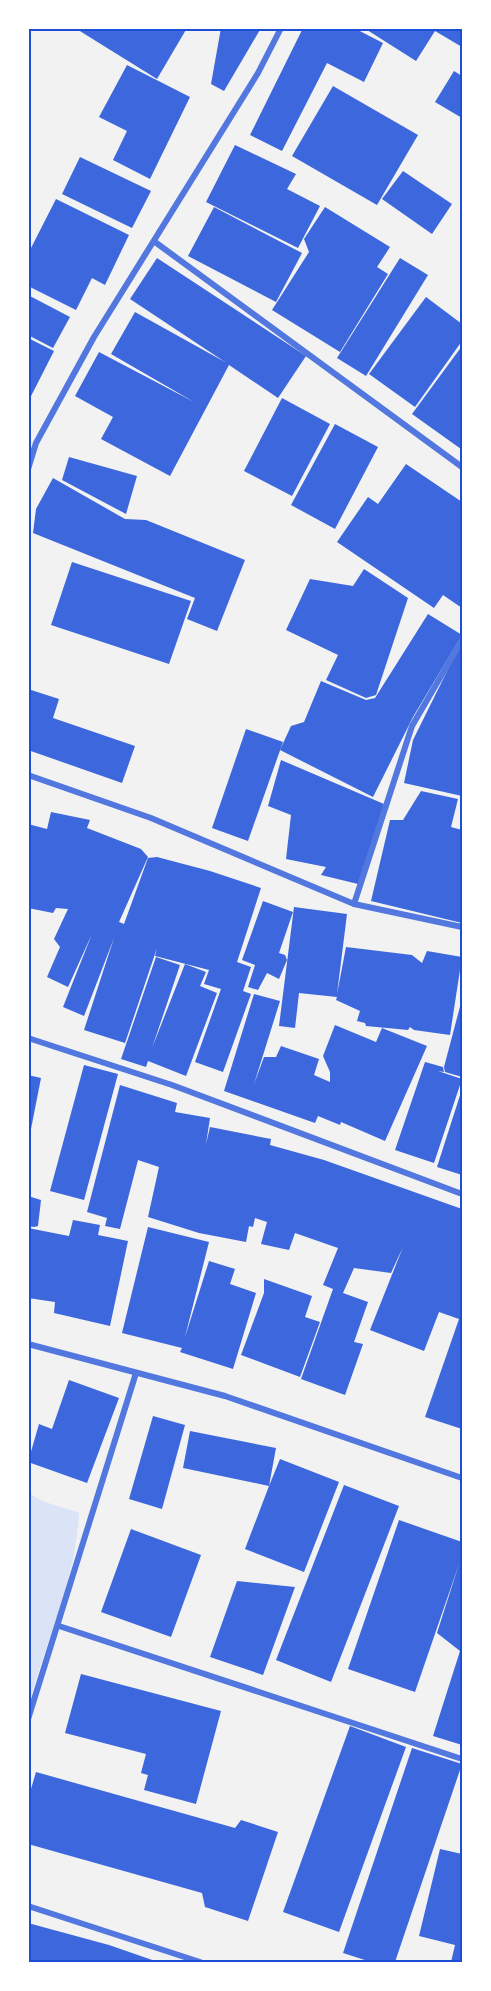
<svg xmlns="http://www.w3.org/2000/svg" width="491" height="1991" font-family="'Source Serif 4',serif">
<style>
.green{fill:#dbe4f7}
.building{fill:#3d67dc}
.lines{fill:none;stroke-linecap:round;stroke-linejoin:round}
.minor{stroke:#5277de;stroke-width:6}
.neatline{fill:none;stroke:#1d4ed8;stroke-width:2}
</style>
<rect width="100%" height="100%" fill="#f2f2f2"/>
<path class="green" d="M29 1492C39 1503 65 1507 79 1513 75 1585 46 1638 29 1705Z"/>
<g class="building">
<path d="M75 28H187L157 79Z"/>
<path d="M221 28H261L224 91 211 84Z"/>
<path d="M303 28H354L383 43 364 82 327 63 282 151 250 135Z"/>
<path d="M364 28H462V47L435 31 416 61Z"/>
<path d="M127 65 190 97 150 179 113 160 127 131 99 117Z"/>
<path d="M454 71 462 76V118L435 102Z"/>
<path d="M333 86 418 135 377 205 292 156Z"/>
<path d="M235 145 296 174 287 189 320 206 298 248 206 202Z"/>
<path d="M80 157 151 191 132 228 62 194Z"/>
<path d="M403 171 452 204 432 234 382 199Z"/>
<path d="M56 199 129 235 105 285 92 278 76 310 28 286V247L31 248Z"/>
<path d="M214 207 302 253 276 302 188 256Z"/>
<path d="M325 207 390 247 377 267 388 274 340 352 272 310 309 252 304 239Z"/>
<path d="M157 258 306 356 278 398 229 365 170 476 101 439 113 417 75 396 99 352 194 402 111 354 135 312 225 362 130 299Z"/>
<path d="M400 258 428 275 366 376 337 358Z"/>
<path d="M28 295 70 317 53 348 28 335Z"/>
<path d="M426 297 462 324V341L415 407 369 374Z"/>
<path d="M28 338 54 351 28 402Z"/>
<path d="M462 346V448L461 449 412 414Z"/>
<path d="M282 398 330 424 292 496 244 471Z"/>
<path d="M335 424 378 447 335 529 291 505Z"/>
<path d="M69 457 137 476 126 514 62 480Z"/>
<path d="M406 464 462 502V608L443 595 434 608 337 542 368 497 378 504Z"/>
<path d="M53 478 125 519 146 520 245 560 217 631 187 619 195 598 33 533 36 509Z"/>
<path d="M72 562 191 601 169 664 51 625Z"/>
<path d="M364 569 408 598 376 695 366 698 326 680 338 655 286 630 310 579 353 586Z"/>
<path d="M428 614 462 635 413 717 373 797 280 750 291 726 304 722 321 681 366 700 375 698Z"/>
<path d="M462 641V796L404 783 413 740Z"/>
<path d="M28 689 59 699 53 718 135 746 122 783 28 750Z"/>
<path d="M246 729 283 742 248 841 212 828Z"/>
<path d="M281 760 384 804 358 884 321 875 326 867 286 859 291 815 268 806Z"/>
<path d="M421 791 458 799 451 827 462 830V923L371 901 390 820H403Z"/>
<path d="M51 812 90 820 87 828 141 849 148 857 119 922 124 924 148 858 157 857 210 871 261 888 237 962 251 967 243 991 251 994 223 1072 195 1062 221 989 204 984 209 970 155 956 157 948 125 1043 84 1030 114 938 84 1016 63 1007 92 934 68 987 47 977 60 947 54 939 68 909 56 908 53 913 28 908V824L47 829Z"/>
<path d="M263 901 293 912 279 953 285 955 287 960 279 979 267 973 258 990 248 987 255 965 242 960Z"/>
<path d="M294 907 347 914 337 994 346 947 412 955 422 963 427 951 462 957 450 1035 414 1030 410 1027 408 1030 366 1026 365 1023 357 1021 360 1011 336 1000 337 997 299 993 295 1028 279 1026Z"/>
<path d="M156 957 180 965 152 1048 185 964 206 972 200 986 217 993 186 1076 148 1061 146 1067 121 1059Z"/>
<path d="M254 994 280 1001 254 1084 264 1057H276L281 1046 319 1059 314 1075 330 1082V1072L323 1056 335 1025 376 1042 382 1028 427 1046 385 1141 341 1122 340 1125 318 1116 315 1123 224 1091Z"/>
<path d="M462 999V1077L445 1072 444 1067Z"/>
<path d="M425 1062 443 1067 444 1072 438 1071 462 1079 434 1163 395 1150Z"/>
<path d="M84 1065 118 1074 84 1200 50 1191Z"/>
<path d="M28 1075 41 1078 30 1134H28Z"/>
<path d="M120 1085 177 1103 175 1112 210 1118 206 1144 210 1127 271 1139 270 1145 324 1160 462 1209V1429L425 1417 459 1319 439 1312 424 1351 370 1330 403 1247 391 1273 354 1268 343 1293 368 1302 354 1342 363 1344 345 1395 301 1379 333 1289 323 1285 338 1248 295 1233 289 1250 261 1244 267 1222 255 1218 253 1227 249 1226 246 1242 199 1233 148 1217 159 1167 138 1160 120 1229 105 1226 107 1218 87 1212Z"/>
<path d="M462 1089V1175L437 1167Z"/>
<path d="M28 1196 41 1200 38 1226 34 1227 28 1226Z"/>
<path d="M73 1220 100 1225 98 1235 128 1241 110 1326 54 1313 55 1302 28 1298V1228L69 1236Z"/>
<path d="M148 1227 209 1242 185 1337 209 1261 235 1269 230 1284 256 1293 233 1369 180 1352 182 1348 122 1333Z"/>
<path d="M264 1279 312 1296 305 1317 320 1322 300 1377 241 1355 264 1293Z"/>
<path d="M69 1380 119 1398 87 1483 28 1462 39 1424 52 1429Z"/>
<path d="M153 1416 185 1425 162 1509 129 1499Z"/>
<path d="M190 1431 276 1448 269 1486 280 1459 339 1482 304 1572 245 1549 269 1486 183 1468Z"/>
<path d="M344 1485 399 1506 331 1682 276 1660Z"/>
<path d="M399 1520 462 1542V1745L433 1736 460 1651 437 1633 459 1564 415 1692 348 1669Z"/>
<path d="M131 1529 201 1555 171 1637 101 1612Z"/>
<path d="M237 1581 295 1587 263 1675 210 1657Z"/>
<path d="M81 1674 221 1711 196 1804 144 1790 148 1775 141 1773 146 1754 65 1733Z"/>
<path d="M350 1726 406 1747 339 1932 283 1912Z"/>
<path d="M412 1748 462 1764 395 1962H371L343 1953Z"/>
<path d="M36 1772 235 1828 241 1820 278 1832 248 1921 205 1907 202 1893 28 1844V1799Z"/>
<path d="M440 1849 462 1854V1962H451L455 1945 419 1936Z"/>
<path d="M28 1923 109 1945 158 1962H28Z"/>
</g>
<g class="lines">
<g class="minor">
<path d="M155 242 462 467"/>
<path d="M28 469 36 443 94 337 258 73 281 28"/>
<path d="M28 775 151 818 354 904 462 927"/>
<path d="M354 904 412 726 462 640"/>
<path d="M28 1038 172 1085 462 1194"/>
<path d="M28 1344 225 1396 462 1478"/>
<path d="M59 1626 462 1759"/>
<path d="M28 1719 136 1373"/>
<path d="M28 1906 200 1962"/>
</g>
</g>
<rect width="491" height="1991" fill="none" stroke="#ffffff" stroke-width="60"/>
<rect x="30" y="30" width="431" height="1931" class="neatline"/>
</svg>
